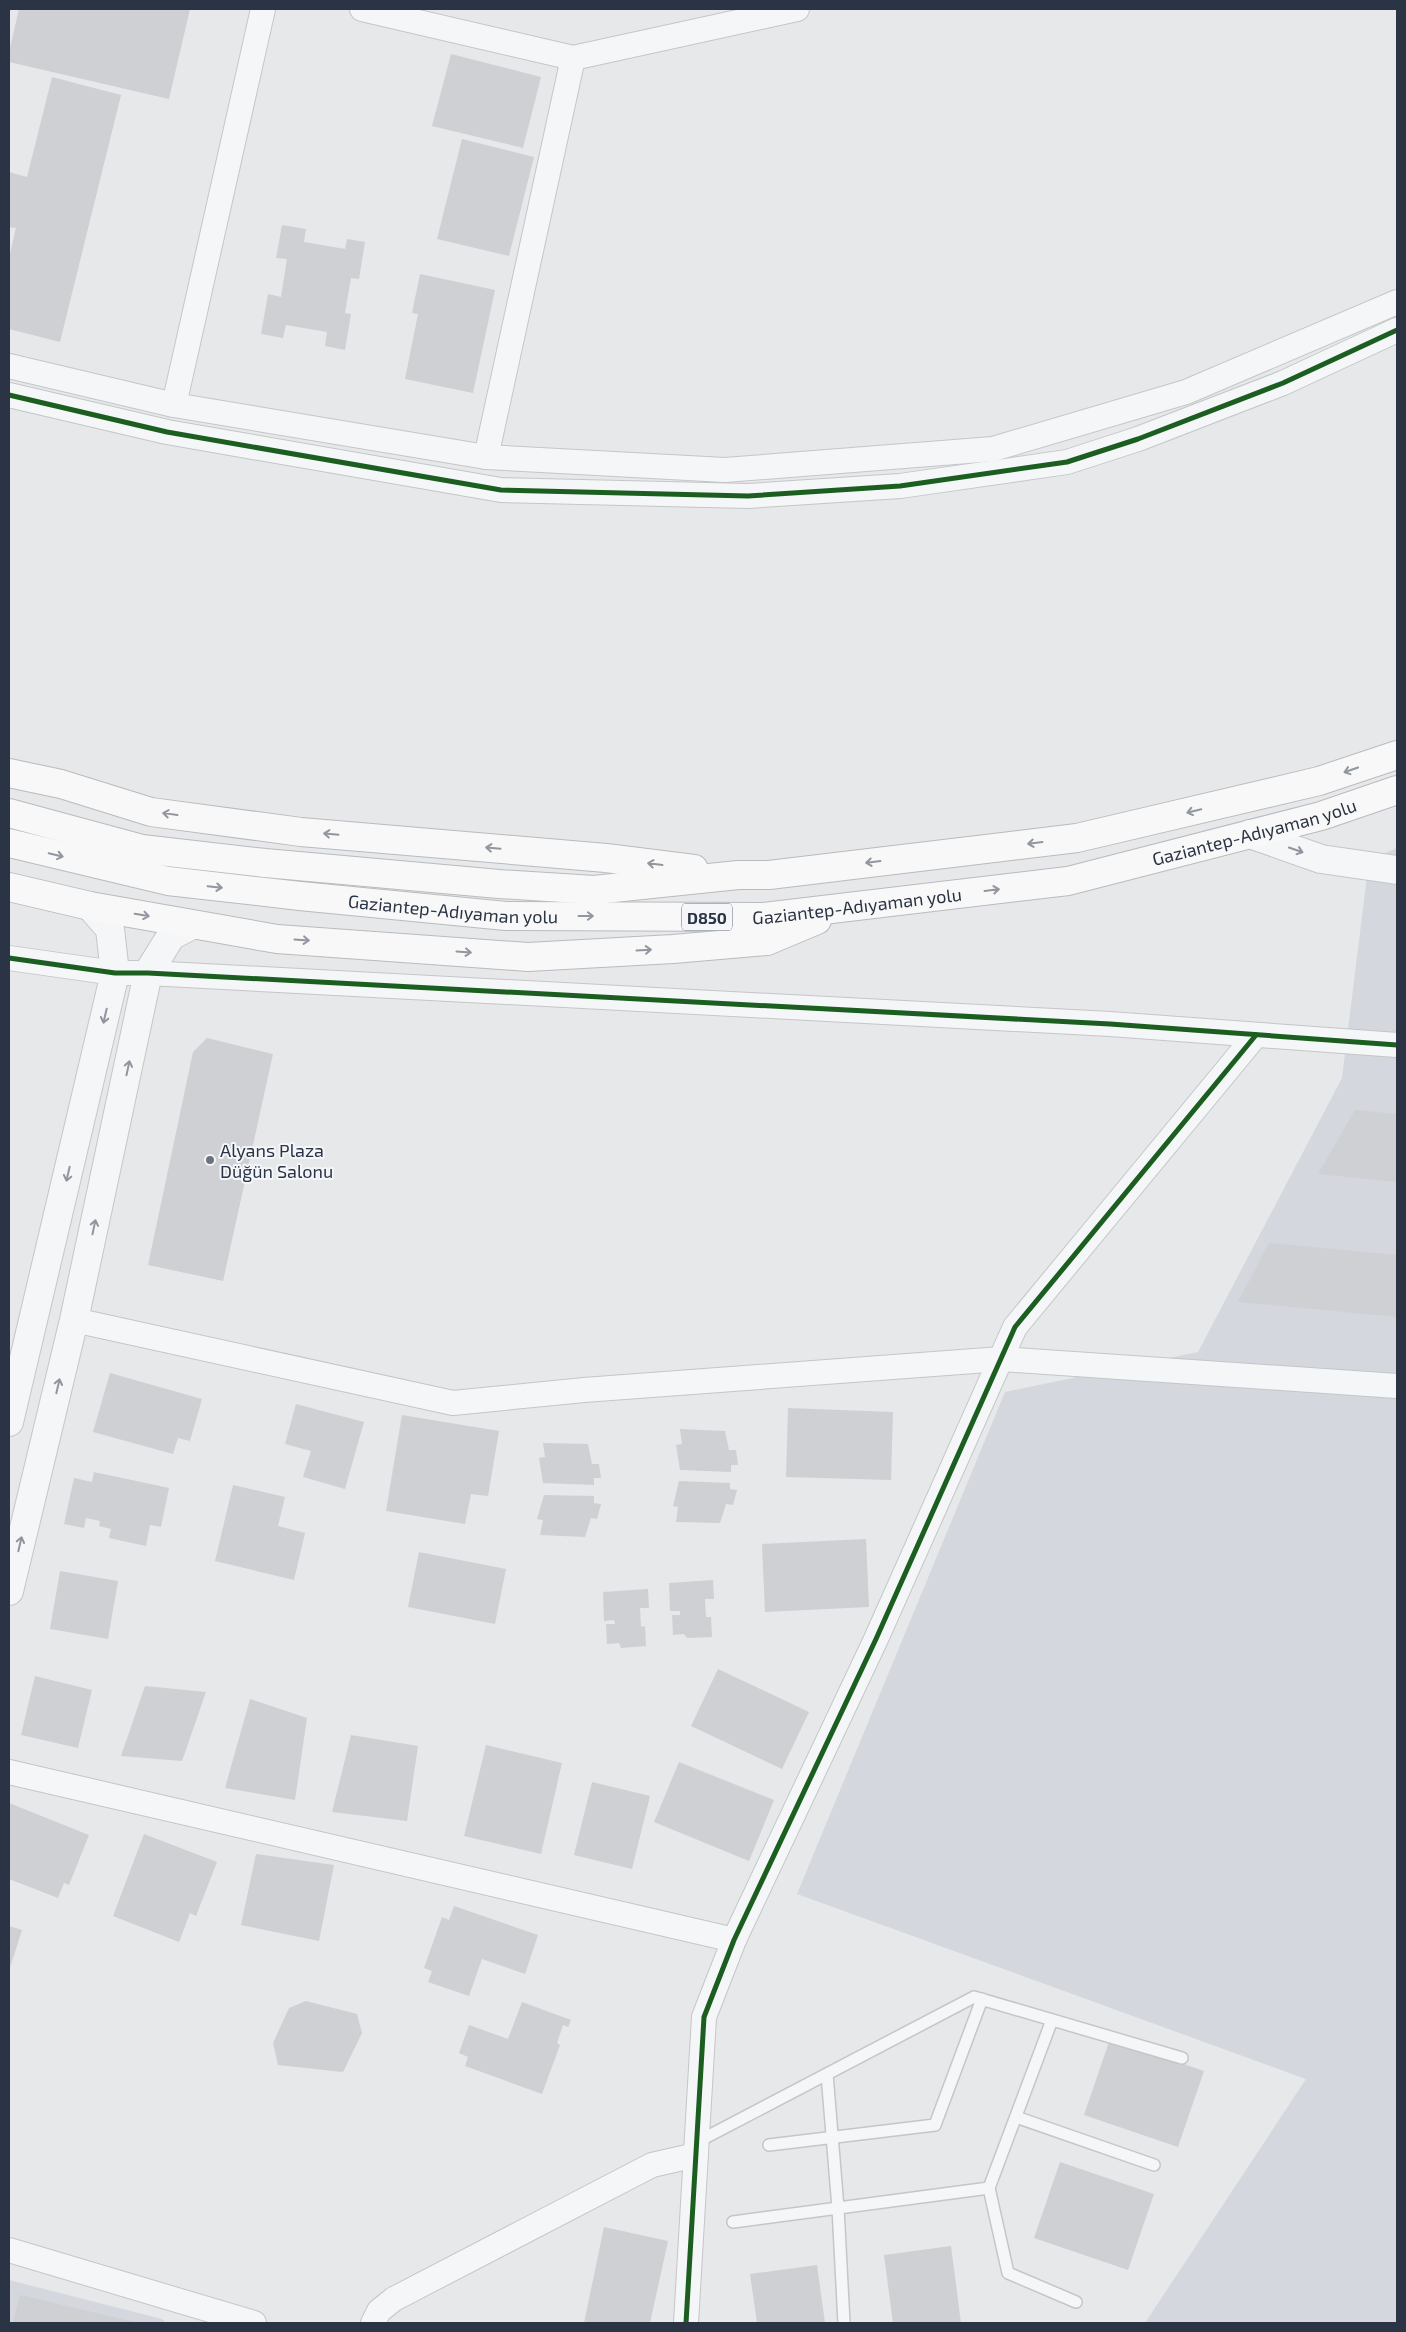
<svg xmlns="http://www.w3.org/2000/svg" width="1406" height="2332" font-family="'Exo 2',sans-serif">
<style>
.built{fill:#d4d7dd}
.building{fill:#ced0d3}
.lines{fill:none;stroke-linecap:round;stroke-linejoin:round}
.service-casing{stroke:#c4c6c8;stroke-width:14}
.minor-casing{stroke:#c4c6c8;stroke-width:26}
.tertiary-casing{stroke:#c4c6c8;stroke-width:30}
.trunk-casing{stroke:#b8bbbf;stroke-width:30}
.service{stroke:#f5f6f7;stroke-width:11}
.minor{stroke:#f5f6f7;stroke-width:24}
.tertiary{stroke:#f5f6f7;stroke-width:28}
.trunk{stroke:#f8f8f8;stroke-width:28}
.cycleway-casing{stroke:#f4f6f9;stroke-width:8}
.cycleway{stroke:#1b5e20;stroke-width:5}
.oneway{stroke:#92969e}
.oneway2{stroke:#90959e}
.poi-dot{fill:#6c737f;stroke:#f4f6f9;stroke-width:2}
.labels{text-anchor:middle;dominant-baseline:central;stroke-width:4;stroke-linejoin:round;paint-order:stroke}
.shield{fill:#f4f6f9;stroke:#676e7b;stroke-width:1}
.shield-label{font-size:16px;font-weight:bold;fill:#2b3445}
.street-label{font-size:18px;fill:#2b3445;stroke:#f4f6f9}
.poi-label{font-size:18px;fill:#2b3445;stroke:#f4f6f9;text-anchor:start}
</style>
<rect width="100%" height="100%" fill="#e6e8ea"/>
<g class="built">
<path d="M1397 848V2323H1145L1306 2079 797 1894 1005 1392 1198 1352 1342 1078 1369 860Z"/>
<path d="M9 2280 162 2319 166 2323H9Z"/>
</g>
<g class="building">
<path d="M19 9H190L169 99 9 62V52Z"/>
<path d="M451 54 541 77 523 148 432 126Z"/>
<path d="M52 77 121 95 60 342 9 329V258L16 228 9 227V172L27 177Z"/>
<path d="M462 139 534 157 509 256 437 239Z"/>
<path d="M282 225 306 229 304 242 345 249 347 239 365 242 359 279 351 278 345 313 351 314 345 350 325 346 327 332 286 325 283 338 261 334 268 294 281 297 287 259 276 258Z"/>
<path d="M420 274 495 290 473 393 405 379 418 314 412 313Z"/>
<path d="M207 1038 273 1054 223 1281 148 1265 193 1052Z"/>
<path d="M1355 1110 1397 1114V1182L1318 1174Z"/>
<path d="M1269 1243 1397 1255V1317L1238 1302Z"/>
<path d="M110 1373 202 1399 190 1441 178 1438 173 1454 93 1432Z"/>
<path d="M296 1404 364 1422 345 1489 303 1477 311 1451 285 1444Z"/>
<path d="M788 1408 893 1412 891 1480 786 1477Z"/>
<path d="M402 1415 499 1431 488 1496 471 1494 465 1524 386 1511Z"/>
<path d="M680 1429 725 1431 729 1450H736L738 1465H731V1472L680 1470 676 1445 682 1444Z"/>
<path d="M543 1443 588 1444 592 1464H599L601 1478H594V1485L543 1483 539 1458 545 1457Z"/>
<path d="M94 1472 169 1488 161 1527 150 1525 146 1546 109 1538 111 1529 99 1526 100 1521 86 1518 84 1528 64 1524 74 1478 92 1482Z"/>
<path d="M679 1481 730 1483V1489L737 1490 733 1505 726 1504 720 1523 676 1522 678 1507 673 1506Z"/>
<path d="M233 1485 285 1497 278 1526 305 1533 294 1580 215 1561Z"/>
<path d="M544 1495 594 1496V1503L601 1504 597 1519 591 1518 585 1537 540 1535 543 1520 537 1519Z"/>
<path d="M866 1539 869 1607 765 1612 762 1544Z"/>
<path d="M419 1552 506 1569 495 1624 408 1607Z"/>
<path d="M60 1571 118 1581 108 1639 50 1629Z"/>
<path d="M713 1580 714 1599H705L706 1617H711L712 1637 687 1638 684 1634 673 1635 672 1615H680V1611H670L669 1583Z"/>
<path d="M648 1589 649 1608H640L641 1627 645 1626 646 1646 621 1648 619 1643 607 1644 606 1624H615L614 1620 604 1621 603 1592Z"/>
<path d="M718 1669 809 1712 782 1769 691 1726Z"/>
<path d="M35 1676 92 1690 78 1748 21 1735Z"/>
<path d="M145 1686 206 1692 182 1761 121 1756Z"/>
<path d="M250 1699 307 1718 295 1800 225 1788Z"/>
<path d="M351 1735 418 1746 407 1821 332 1812Z"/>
<path d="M486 1745 562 1763 541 1854 464 1836Z"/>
<path d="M679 1762 774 1800 749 1861 654 1822Z"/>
<path d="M592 1782 650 1796 632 1869 574 1855Z"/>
<path d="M9 1803 89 1835 69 1885 64 1883 58 1898 9 1879Z"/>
<path d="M144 1834 217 1862 196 1916 190 1913 179 1942 113 1916Z"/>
<path d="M256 1854 334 1865 319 1941 241 1925Z"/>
<path d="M454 1906 538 1935 525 1974 482 1959 469 1996 428 1982 432 1971 424 1968 442 1917 449 1920Z"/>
<path d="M9 1926 22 1930 9 1971Z"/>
<path d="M306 2001 357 2014 362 2033 343 2072 278 2065 273 2043 289 2008Z"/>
<path d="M522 2002 571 2020 568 2027 563 2025 557 2043 560 2045 542 2094 465 2066 468 2057 459 2053 469 2025 508 2039Z"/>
<path d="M1110 2039 1204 2071 1178 2147 1084 2115Z"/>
<path d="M1060 2162 1154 2194 1128 2270 1034 2238Z"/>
<path d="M604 2227 668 2241 650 2323H584Z"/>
<path d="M951 2246 961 2323H893L884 2255Z"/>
<path d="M817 2265 825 2323H757L750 2274Z"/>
<path d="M20 2295 139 2323H13Z"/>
</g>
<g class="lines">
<defs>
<g id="service">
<path d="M827 2074 838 2208 844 2323"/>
<path d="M1016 2117 1154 2165"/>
<path d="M697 2142 974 1997 1182 2058"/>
<path d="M769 2145 935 2125 982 1999"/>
<path d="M989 2188 1008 2273 1076 2302"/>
<path d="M733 2222 989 2188 1052 2020"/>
</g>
<g id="minor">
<path d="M362 9 573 58 797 9"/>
<path d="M9 366 174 405 486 457 725 470 993 449 1186 392 1397 302"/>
<path d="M9 395 167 432 501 490 748 496 900 486 1067 462 1138 439 1283 383 1397 330"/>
<path d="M174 405 263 9"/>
<path d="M486 457 573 58"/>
<path d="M9 958 115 973H148L1110 1024 1397 1045"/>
<path d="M74 1320 453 1403 584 1390 1001 1359 1397 1386"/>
<path d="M9 1772 734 1940"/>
<path d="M9 2250 254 2323"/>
<path d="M373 2323 379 2311 394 2299 652 2165 696 2155"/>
<path d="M686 2323 704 2017 734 1940 876 1639 1015 1327 1256 1035"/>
</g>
<g id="tertiary">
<path d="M1250 834 1321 859 1397 870"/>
<path d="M9 1422 115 973 110 929 90 906"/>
<path d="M9 1591 74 1320 148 973 171 936 192 925"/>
</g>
<g id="trunk">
<path d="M9 773 61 784 151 812 301 832 606 858 694 869"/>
<path d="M9 813 142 849 265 863 499 884 594 890 738 875H769L1077 838 1319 781 1397 755"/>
<path id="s1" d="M9 843 168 881 300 896 506 916 764 917 1068 881 1321 816 1397 790"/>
<path d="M9 887 90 906 277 939 528 957 673 949 767 941 817 920"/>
</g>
</defs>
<use href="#service" class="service-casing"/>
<use href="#minor" class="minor-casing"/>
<use href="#tertiary" class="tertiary-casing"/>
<use href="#trunk" class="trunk-casing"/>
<use href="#service" class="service"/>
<use href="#minor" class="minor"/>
<use href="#tertiary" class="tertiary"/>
<use href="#trunk" class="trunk"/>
<defs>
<g id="cycleway">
<path d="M9 395 167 432 501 490 748 496 900 486 1067 462 1138 439 1283 383 1397 330"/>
<path d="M9 958 115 973H148L1110 1024 1397 1045"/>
<path d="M686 2323 704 2017 734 1940 876 1639 1015 1327 1256 1035"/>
</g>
</defs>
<use href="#cycleway" class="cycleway-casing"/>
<use href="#cycleway" class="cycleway"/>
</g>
<defs><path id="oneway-shaft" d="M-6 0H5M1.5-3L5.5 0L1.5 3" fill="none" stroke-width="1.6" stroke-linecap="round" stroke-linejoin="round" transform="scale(1.25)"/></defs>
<g class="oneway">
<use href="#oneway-shaft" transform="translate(1351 770) rotate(161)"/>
<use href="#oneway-shaft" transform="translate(1194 811) rotate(167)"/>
<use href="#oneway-shaft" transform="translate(170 814) rotate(-172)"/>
<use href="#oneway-shaft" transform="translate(331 834) rotate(-175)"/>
<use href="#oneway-shaft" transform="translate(1035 843) rotate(173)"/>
<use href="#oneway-shaft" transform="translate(493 848) rotate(-175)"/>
<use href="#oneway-shaft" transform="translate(56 855) rotate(13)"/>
<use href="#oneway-shaft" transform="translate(873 862) rotate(173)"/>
<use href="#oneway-shaft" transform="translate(655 864) rotate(-173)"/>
<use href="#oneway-shaft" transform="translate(215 887) rotate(6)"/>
<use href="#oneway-shaft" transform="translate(992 890) rotate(-7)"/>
<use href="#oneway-shaft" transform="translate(142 915) rotate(10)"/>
<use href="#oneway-shaft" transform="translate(586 916)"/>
<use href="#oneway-shaft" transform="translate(302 940) rotate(4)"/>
<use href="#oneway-shaft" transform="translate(644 950) rotate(-3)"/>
<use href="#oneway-shaft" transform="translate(464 952) rotate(4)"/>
</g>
<g class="oneway2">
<use href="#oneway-shaft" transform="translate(1296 850) rotate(19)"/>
<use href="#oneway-shaft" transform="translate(105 1016) rotate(103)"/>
<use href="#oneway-shaft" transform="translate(128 1068) rotate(-78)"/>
<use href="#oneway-shaft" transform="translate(68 1174) rotate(103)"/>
<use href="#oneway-shaft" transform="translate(94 1227) rotate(-78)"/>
<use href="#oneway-shaft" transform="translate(58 1386) rotate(-77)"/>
<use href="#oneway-shaft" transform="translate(20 1544) rotate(-77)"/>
</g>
<circle class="poi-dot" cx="210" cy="1160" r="5"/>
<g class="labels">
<rect class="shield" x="682" y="903.5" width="50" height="27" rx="4"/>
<g class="shield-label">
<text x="707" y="917">D850</text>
</g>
<g class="street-label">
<text stroke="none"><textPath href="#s1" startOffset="1260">Gaziantep-Adıyaman yolu</textPath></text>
<text stroke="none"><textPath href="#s1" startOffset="855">Gaziantep-Adıyaman yolu</textPath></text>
<text stroke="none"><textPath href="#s1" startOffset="450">Gaziantep-Adıyaman yolu</textPath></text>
</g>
<g class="poi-label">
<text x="220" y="1150">Alyans Plaza<tspan x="220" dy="21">Düğün Salonu</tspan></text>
</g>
</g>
<rect width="1406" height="2332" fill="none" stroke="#2b3445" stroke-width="20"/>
</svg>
